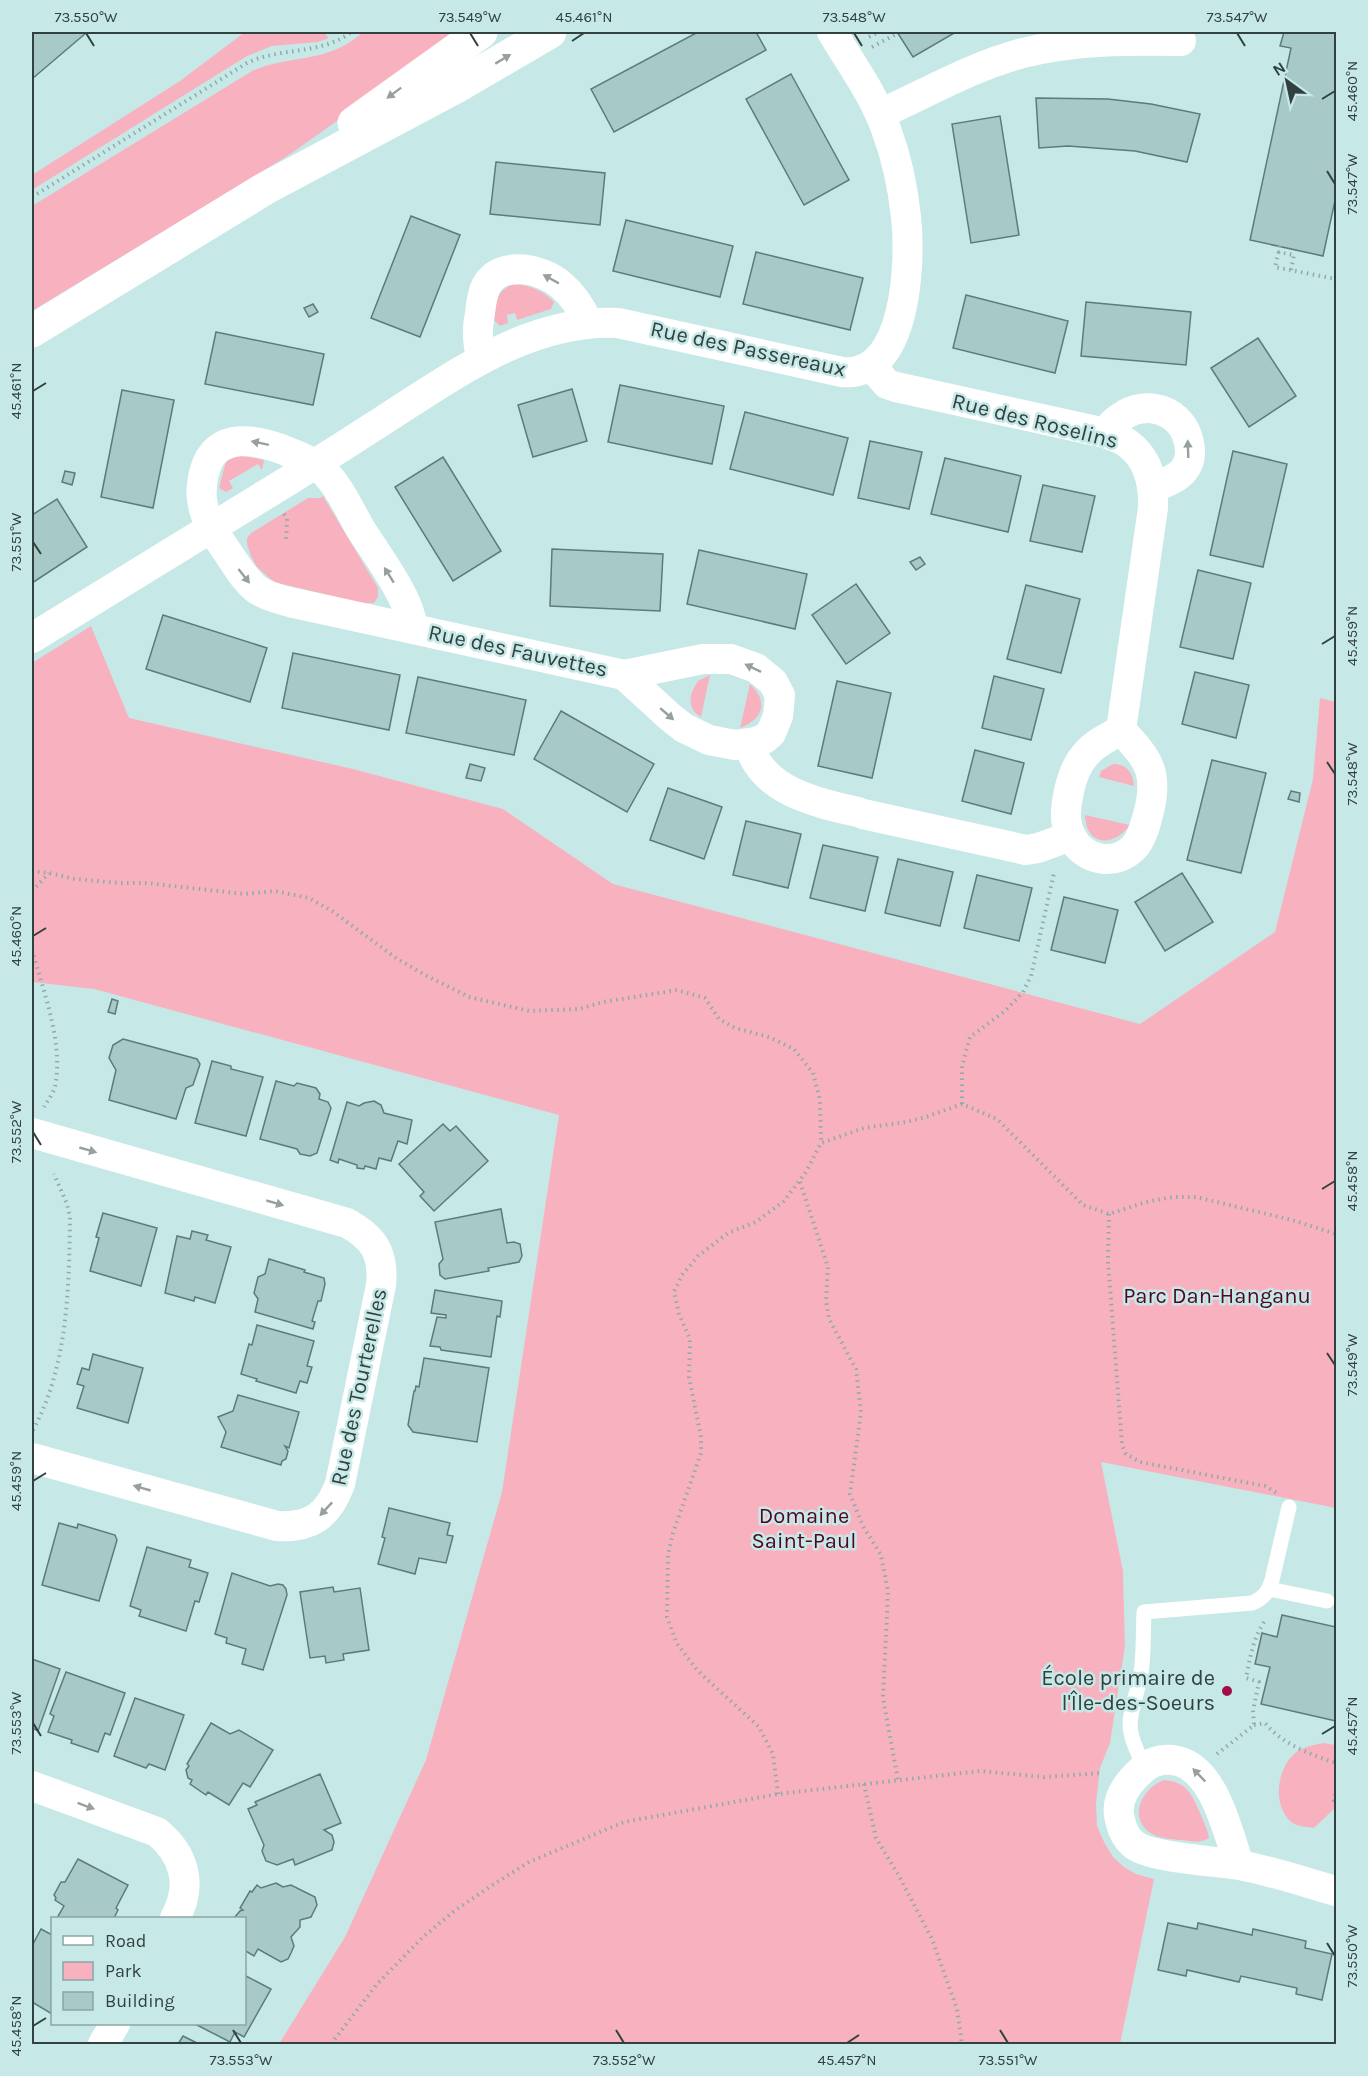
<svg xmlns="http://www.w3.org/2000/svg" width="1368" height="2076" font-family="Karla,sans-serif">
<style>
.green{fill:#f8b2bf}
.building{fill:#a7c9c8;stroke:#5c7c7b;stroke-width:1.5}
.lines{fill:none;stroke-linecap:round;stroke-linejoin:round}
.path{stroke:#8faaa9;stroke-width:4;stroke-dasharray:1.5 4.5;stroke-linecap:butt}
.service{stroke:#fff;stroke-width:15}
.minor{stroke:#fff;stroke-width:30}
.tertiary{stroke:#fff;stroke-width:33}
.oneway{fill:#98a09f}
.ticks{fill:none;stroke:#32403f;stroke-width:2}
.poi-dot{fill:#a30c48;stroke:#c6e9e8;stroke-width:2}
.labels{text-anchor:middle;dominant-baseline:central;stroke-width:5;stroke-linejoin:round;paint-order:stroke}
.street-label{font-size:22px;fill:#32403f;stroke:#c6e9e8}
.park-label{font-size:22px;fill:#510521;stroke:#c6e9e8}
.poi-label{font-size:22px;fill:#32403f;stroke:#c6e9e8;text-anchor:end}
.neatline{fill:none;stroke:#32403f;stroke-width:2}
.ticks-label{font-size:15px;text-anchor:middle;fill:#32403f}
</style>
<rect width="100%" height="100%" fill="#c6e9e8"/>
<g class="green">
<path d="M245 32H323L329 38 318 42 272 46 247 56 32 190V175L180 81Z"/>
<path d="M363 32H462L289 155 32 311V206L252 71C294 53 326 65 363 32Z"/>
<path d="M513 284C530 285 542 290 554 302L551 309 517 320 515 313 507 315 508 323 500 326 494 320C497 302 495 292 513 284Z"/>
<path d="M240 455 264 460 262 470 258 464 229 481 233 488 226 492 219 488 226 461Z"/>
<path d="M323 496 378 588V597L374 603H361L274 582 256 566 251 556 247 544V538L251 533 308 498H320Z"/>
<path d="M91 626 129 718 353 769 503 809 613 884 1140 1024 1275 932 1313 779 1320 698 1336 702V1508L1101 1462 1123 1571 1125 1646 1110 1743 1100 1768 1096 1803 1097 1826 1104 1842 1113 1857 1124 1867 1136 1874 1154 1879 1120 2044H279L345 1937 426 1760 502 1492 559 1115 94 989 32 982V663Z"/>
<path d="M710 675 701 717C686 708 689 694 698 681Z"/>
<path d="M750 684C769 702 763 719 740 728Z"/>
<path d="M1113 764C1127 764 1133 773 1134 786L1099 777 1101 771Z"/>
<path d="M1085 815 1130 825C1114 847 1086 847 1085 815Z"/>
<path d="M1324 1743 1336 1745V1807L1314 1828C1307 1827 1296 1826 1291 1822 1272 1805 1277 1770 1294 1754 1302 1747 1313 1745 1324 1743Z"/>
<path d="M1164 1780C1188 1782 1192 1795 1201 1815 1204 1823 1208 1830 1209 1838 1200 1844 1191 1841 1181 1840 1171 1839 1158 1839 1149 1832 1128 1815 1143 1788 1164 1780Z"/>
</g>
<g class="building">
<path d="M32 32H85L86 33 32 79Z"/>
<path d="M698 32H756L766 50 614 132 591 89Z"/>
<path d="M897 32H956L913 57Z"/>
<path d="M1284 32H1336V196L1323 256 1250 240 1291 48 1280 46Z"/>
<path d="M791 74 849 180 804 205 746 99Z"/>
<path d="M1036 98 1108 99 1151 104 1200 114 1187 162 1135 151 1068 146 1039 148Z"/>
<path d="M1000 116 1019 235 971 243 952 124Z"/>
<path d="M496 162 605 173 600 225 490 214Z"/>
<path d="M411 216 460 235 420 337 371 318Z"/>
<path d="M626 220 733 246 720 297 613 271Z"/>
<path d="M756 252 863 278 850 330 743 304Z"/>
<path d="M966 295 1068 321 1055 373 953 348Z"/>
<path d="M1086 302 1191 312 1186 365 1081 356Z"/>
<path d="M313 304 318 312 309 317 304 308Z"/>
<path d="M216 332 324 354 313 405 205 384Z"/>
<path d="M1258 338 1296 396 1249 427 1211 368Z"/>
<path d="M620 385 724 406 712 464 608 442Z"/>
<path d="M572 389 587 441 533 457 518 405Z"/>
<path d="M122 390 174 400 153 508 101 497Z"/>
<path d="M745 412 848 438 833 495 730 469Z"/>
<path d="M870 441 922 452 909 509 858 498Z"/>
<path d="M1233 451 1287 464 1263 567 1210 555Z"/>
<path d="M443 457 501 551 453 581 395 487Z"/>
<path d="M945 458 1021 476 1008 532 931 514Z"/>
<path d="M65 471 75 473 72 485 62 482Z"/>
<path d="M1043 485 1095 496 1082 552 1030 541Z"/>
<path d="M57 499 87 547 32 583V515Z"/>
<path d="M552 549 663 554 660 611 550 606Z"/>
<path d="M699 550 807 574 795 629 687 604Z"/>
<path d="M920 557 925 564 916 570 910 562Z"/>
<path d="M1198 570 1251 583 1233 659 1180 647Z"/>
<path d="M856 584 890 633 846 664 812 615Z"/>
<path d="M1026 585 1080 599 1061 673 1007 659Z"/>
<path d="M163 615 267 648 250 702 146 669Z"/>
<path d="M293 653 400 675 389 730 282 708Z"/>
<path d="M1195 672 1249 685 1236 738 1182 724Z"/>
<path d="M994 676 1044 689 1031 740 982 728Z"/>
<path d="M418 677 526 700 514 755 406 733Z"/>
<path d="M837 681 891 693 872 778 818 766Z"/>
<path d="M561 711 654 764 627 812 534 759Z"/>
<path d="M975 750 1024 763 1011 814 962 801Z"/>
<path d="M1212 760 1266 773 1241 873 1187 860Z"/>
<path d="M470 764 485 768 481 781 466 778Z"/>
<path d="M668 788 722 807 704 859 650 840Z"/>
<path d="M1291 791 1300 793 1299 802 1288 799Z"/>
<path d="M746 821 801 834 788 888 733 875Z"/>
<path d="M823 845 878 857 865 911 810 898Z"/>
<path d="M898 859 953 872 940 926 885 913Z"/>
<path d="M1182 873 1213 922 1165 951 1135 902Z"/>
<path d="M977 875 1032 888 1019 941 964 928Z"/>
<path d="M1064 897 1118 910 1105 963 1051 950Z"/>
<path d="M112 999 118 1001 115 1014 108 1012Z"/>
<path d="M123 1039 197 1059 200 1064 193 1085 186 1088 176 1119 109 1100 116 1070 109 1058 113 1045Z"/>
<path d="M212 1061 231 1066V1069L263 1077 246 1136 195 1123Z"/>
<path d="M276 1081 294 1086 297 1083 316 1088 320 1094 319 1099 328 1102 331 1108 317 1153 310 1156 300 1154 297 1149 260 1139Z"/>
<path d="M374 1101 381 1105 384 1113 412 1120 407 1144 398 1141 391 1161 379 1158 376 1169 365 1166 364 1169 357 1168V1165L339 1159 338 1163 330 1160 347 1102 359 1106 364 1103Z"/>
<path d="M443 1124 450 1131 456 1126 488 1161 434 1211 420 1196 424 1192 399 1164Z"/>
<path d="M501 1209 507 1243 514 1242 520 1244 522 1256 519 1262 488 1268 489 1271 445 1279 440 1275 439 1264 443 1259 435 1222Z"/>
<path d="M103 1213 157 1228 141 1286 90 1271 99 1238 96 1237Z"/>
<path d="M192 1231 208 1235 206 1240 231 1247 215 1303 195 1297 194 1301 165 1293 177 1236 190 1239Z"/>
<path d="M269 1259 305 1270 304 1272 324 1278 325 1284 321 1301H318L312 1321 315 1322 313 1329 255 1312 258 1299 254 1293 258 1277 265 1274Z"/>
<path d="M435 1290 502 1301 500 1317 497 1316 491 1357 441 1350 440 1347 430 1346 437 1317 446 1318V1315L431 1313Z"/>
<path d="M257 1325 314 1341 307 1366 312 1367 307 1383 300 1381 296 1393 256 1381 257 1379 241 1374 249 1344 252 1345Z"/>
<path d="M93 1354 143 1368 128 1423 77 1408 84 1386 77 1384 82 1368 89 1370Z"/>
<path d="M424 1358 489 1368 477 1442 413 1432 408 1425 414 1391H415L416 1386 419 1387Z"/>
<path d="M238 1395 299 1412 289 1448 285 1446 288 1451 286 1459 282 1461 281 1465 221 1447 226 1432 218 1417 233 1411Z"/>
<path d="M389 1508 450 1523 447 1535 453 1536 446 1563 419 1558 415 1574 378 1564 385 1538 382 1537Z"/>
<path d="M59 1523 77 1528 78 1524 115 1535 117 1540 99 1601 42 1585Z"/>
<path d="M147 1547 191 1560 189 1567 208 1573 199 1602 195 1601 186 1631 139 1616 141 1610 130 1606Z"/>
<path d="M232 1573 270 1586 278 1584 283 1585 286 1589 287 1595 263 1670 242 1664 246 1649 226 1643 227 1638 215 1634Z"/>
<path d="M333 1587 334 1592 360 1588 369 1650 343 1654 344 1660 326 1663 325 1656 310 1658 300 1592Z"/>
<path d="M1282 1615 1336 1627V1721L1261 1704 1270 1667 1255 1664 1262 1633 1277 1637Z"/>
<path d="M32 1659 60 1669 38 1731 32 1728Z"/>
<path d="M66 1672 125 1693 110 1735 105 1733 98 1752 71 1743 72 1740 48 1732 54 1716 50 1714Z"/>
<path d="M135 1698 184 1715 165 1770 149 1764 146 1768 114 1756Z"/>
<path d="M211 1723 230 1734 239 1730 273 1750 250 1787 243 1783 229 1805 208 1792 206 1795 190 1784 192 1780 188 1778 186 1770 189 1766 187 1764Z"/>
<path d="M320 1774 341 1823 324 1830 332 1835 334 1842 332 1850 295 1865 293 1859 277 1865 266 1861 262 1851 264 1845 248 1809 257 1805 255 1802Z"/>
<path d="M78 1859 128 1885 116 1908 118 1910 114 1918H57L64 1906 55 1900 56 1898 54 1895 61 1882H65Z"/>
<path d="M276 1883 283 1887 291 1885 315 1897 317 1905 311 1917 300 1920V1927L291 1937 294 1946 291 1953 288 1959 281 1962 258 1949 254 1956 244 1950V1918H234L240 1911 243 1910 240 1908 250 1891 252 1892 257 1885 261 1888Z"/>
<path d="M1168 1923 1197 1929 1198 1923 1252 1935 1253 1929 1306 1941 1305 1948 1332 1954 1322 2000 1296 1994 1297 1988 1241 1976 1239 1982 1187 1970 1186 1976 1158 1970Z"/>
<path d="M41 1929 52 1935V2014L32 2002V1958L33 1955 32 1954V1946Z"/>
<path d="M244 1975 271 1989 244 2037 235 2032 230 2042 195 2024H244Z"/>
<path d="M183 2036 199 2044H178Z"/>
</g>
<g class="lines">
<g class="path">
<path d="M869 37 879 32"/>
<path d="M872 47 898 33"/>
<path d="M32 197 247 63C280 47 322 55 351 32"/>
<path d="M1280 246 1275 267 1336 279"/>
<path d="M1278 252 1294 255 1291 270"/>
<path d="M284 514 287 519 286 543"/>
<path d="M32 871 49 873 75 879 120 883H147L244 894 275 891 309 898 332 911 396 958 427 976 469 997 529 1011 579 1009 603 1002 677 990 705 998 719 1019 735 1028 769 1037 794 1049 813 1073 820 1100 821 1143"/>
<path d="M32 891 49 873"/>
<path d="M32 950C43 990 64 1044 55 1086 53 1094 48 1100 44 1107"/>
<path d="M962 1104V1066L970 1037 1005 1011 1023 992 1031 976 1054 873"/>
<path d="M800 1182 828 1267 826 1300 829 1319 856 1369 861 1412 850 1494 863 1526 881 1555 888 1591 883 1698 898 1780"/>
<path d="M1109 1214 1108 1261 1122 1445 1126 1454 1140 1462 1265 1486 1277 1493"/>
<path d="M33 1430C68 1366 69 1288 70 1217L67 1204 54 1174"/>
<path d="M1254 1725 1265 1723C1282 1744 1311 1755 1336 1763"/>
<path d="M1217 1754 1254 1725 1253 1710 1259 1682 1246 1678C1250 1658 1253 1639 1264 1622"/>
<path d="M864 1784 876 1838 899 1876 932 1939 957 2009 962 2044"/>
<path d="M1336 1788 1334 1801 1336 1805"/>
<path d="M778 1794 773 1754 759 1727 698 1671 677 1644 667 1617 668 1555 673 1533 701 1453V1437L689 1377 690 1339 679 1314 674 1292 682 1275 698 1256 728 1233 756 1222 784 1201 806 1172 821 1143 864 1128 906 1122 926 1117 962 1104 997 1119 1083 1205 1109 1214 1146 1202 1173 1197H1196L1292 1220 1336 1234"/>
<path d="M331 2044 377 1984 423 1937 454 1911 494 1884 529 1862 624 1822 778 1794 980 1771 1044 1777 1102 1773"/>
</g>
<g class="service">
<path d="M1269 1589 1327 1601"/>
<path d="M1145 1767C1120 1721 1132 1719 1141 1673 1144 1654 1143 1632 1144 1612L1252 1603C1264 1598 1268 1592 1272 1580L1289 1507"/>
</g>
<g class="minor">
<path d="M880 114C927 93 973 66 1023 53 1075 40 1128 40 1181 41"/>
<path d="M482 359C477 344 477 328 480 313 481 304 482 294 486 286 501 259 543 269 561 285 573 295 582 309 588 323"/>
<path d="M871 366 887 384 896 387 1105 433C1112 436 1121 438 1127 443 1148 458 1154 483 1153 508L1121 730"/>
<path d="M1105 433C1109 427 1115 421 1121 417 1147 398 1183 411 1189 443 1191 452 1190 462 1184 470 1177 479 1164 483 1153 488"/>
<path d="M412 628C413 602 374 551 360 528 348 507 336 479 316 465 308 460 299 456 291 453 260 440 215 428 204 473 202 483 200 494 203 505 206 522 218 538 228 553 250 586 253 594 294 603L624 675 703 659H731L756 668 773 682 780 695 778 716 771 733 764 739 755 742 735 745 709 740 684 728 670 717 624 675"/>
<path d="M32 638C118 585 204 532 291 479 331 454 370 429 410 403 472 363 540 319 618 323L842 372C907 379 911 261 906 217 903 189 897 159 887 132 875 96 851 64 832 32"/>
<path d="M1121 730C1147 758 1159 771 1149 811 1146 823 1143 835 1136 845 1117 868 1083 861 1071 836 1063 821 1066 806 1069 791 1072 777 1077 764 1086 754 1095 743 1109 737 1121 730Z"/>
<path d="M749 744C761 791 817 803 858 812"/>
<path d="M863 814 1026 850 1038 848 1071 836"/>
<path d="M32 1133 347 1223C374 1238 384 1253 381 1285L340 1484C328 1516 311 1528 277 1526L32 1458"/>
<path d="M32 1786 157 1832C185 1855 193 1886 175 1918"/>
<path d="M1239 1865C1228 1833 1214 1764 1172 1760 1161 1759 1151 1762 1143 1769 1128 1782 1114 1799 1120 1820 1122 1829 1126 1838 1133 1844 1149 1858 1216 1861 1239 1865 1272 1871 1304 1882 1336 1891"/>
<path d="M103 2044 115 2024"/>
</g>
<g class="tertiary">
<path d="M354 123 481 32"/>
<path d="M32 331 266 188 456 87 550 32"/>
</g>
</g>
<defs><path id="oneway-solid" d="M-6-.8H1V-3.2L6.5 0L1 3.2V.8H-6Z" transform="scale(1.5)"/></defs>
<g class="oneway">
<use href="#oneway-solid" transform="translate(503 59) rotate(-31)"/>
<use href="#oneway-solid" transform="translate(394 93) rotate(143)"/>
<use href="#oneway-solid" transform="translate(551 279) rotate(-151)"/>
<use href="#oneway-solid" transform="translate(260 443) rotate(-168)"/>
<use href="#oneway-solid" transform="translate(1188 449) rotate(-92)"/>
<use href="#oneway-solid" transform="translate(389 575) rotate(-122)"/>
<use href="#oneway-solid" transform="translate(244 576) rotate(52)"/>
<use href="#oneway-solid" transform="translate(753 668) rotate(-154)"/>
<use href="#oneway-solid" transform="translate(667 714) rotate(41)"/>
<use href="#oneway-solid" transform="translate(88 1150) rotate(16)"/>
<use href="#oneway-solid" transform="translate(275 1203) rotate(16)"/>
<use href="#oneway-solid" transform="translate(142 1488) rotate(-164)"/>
<use href="#oneway-solid" transform="translate(326 1509) rotate(133)"/>
<use href="#oneway-solid" transform="translate(1199 1775) rotate(-134)"/>
<use href="#oneway-solid" transform="translate(86 1806) rotate(20)"/>
</g>
<path class="ticks" d="M86 33 94 46M470 33 478 46M854 33 862 46M1237 33 1245 46M572 41 584 33M1322 99 1335 91M1327 171 1335 184M33 391 46 383M33 542 41 554M1322 644 1335 636M1327 762 1335 774M33 936 46 928M33 1132 41 1145M1322 1189 1335 1181M1327 1353 1335 1365M33 1481 46 1473M33 1723 41 1736M1322 1734 1335 1726M1327 1943 1335 1956M33 2026 46 2018M233 2030 241 2043M616 2030 624 2043M1000 2030 1008 2043M847 2043 859 2035"/>
<circle class="poi-dot" cx="1227" cy="1691" r="6"/>
<g class="labels">
<g class="street-label">
<text transform="translate(748 349) rotate(12)">Rue des Passereaux</text>
<text transform="translate(1035 421) rotate(14)">Rue des Roselins</text>
<text transform="translate(518 651) rotate(12)">Rue des Fauvettes</text>
<text transform="translate(359 1387) rotate(-78)">Rue des Tourterelles</text>
</g>
<g class="park-label">
<text x="1217" y="1296">Parc Dan-Hanganu</text>
<text x="804" y="1516">Domaine<tspan x="804" dy="25">Saint-Paul</tspan></text>
</g>
<g class="poi-label">
<text x="1215" y="1678">École primaire de<tspan x="1215" dy="25">l'Île-des-Soeurs</tspan></text>
</g>
</g>
<rect width="1368" height="2076" fill="none" stroke="#c6e9e8" stroke-width="66"/>
<rect x="51" y="1917" width="195" height="108" fill="#c6e9e8" stroke="#8ba5a4" stroke-width="1.5"/>
<rect x="63" y="1936" width="30" height="9" fill="#ffffff" stroke="#8ba5a4" stroke-width="1.5"/>
<text x="105" y="1947" font-size="18" fill="#32403f">Road</text>
<rect x="63" y="1962" width="30" height="18" fill="#f8b2bf" stroke="#8ba5a4" stroke-width="1.5"/>
<text x="105" y="1977" font-size="18" fill="#32403f">Park</text>
<rect x="63" y="1992" width="30" height="18" fill="#a7c9c8" stroke="#8ba5a4" stroke-width="1.5"/>
<text x="105" y="2007" font-size="18" fill="#32403f">Building</text>
<g transform="translate(1287 81) rotate(327)" stroke="#c6e9e8" stroke-width="4.5" paint-order="stroke">
<path d="M0-4.5L10 22L0 15L-10 22Z" fill="#32403f"/>
<text y="-9" font-size="16" font-weight="bold" text-anchor="middle" fill="#32403f">N</text>
</g>
<rect x="33" y="33" width="1302" height="2010" class="neatline"/>
<g class="ticks-label">
<text x="86" y="22">73.550°W</text>
<text x="470" y="22">73.549°W</text>
<text x="584" y="22">45.461°N</text>
<text x="854" y="22">73.548°W</text>
<text x="1237" y="22">73.547°W</text>
<text transform="translate(1352 91) rotate(-90)" y="5">45.460°N</text>
<text transform="translate(1352 184) rotate(-90)" y="5">73.547°W</text>
<text transform="translate(16 391) rotate(-90)" y="5">45.461°N</text>
<text transform="translate(16 542) rotate(-90)" y="5">73.551°W</text>
<text transform="translate(1352 636) rotate(-90)" y="5">45.459°N</text>
<text transform="translate(1352 774) rotate(-90)" y="5">73.548°W</text>
<text transform="translate(16 936) rotate(-90)" y="5">45.460°N</text>
<text transform="translate(16 1132) rotate(-90)" y="5">73.552°W</text>
<text transform="translate(1352 1181) rotate(-90)" y="5">45.458°N</text>
<text transform="translate(1352 1365) rotate(-90)" y="5">73.549°W</text>
<text transform="translate(16 1481) rotate(-90)" y="5">45.459°N</text>
<text transform="translate(16 1723) rotate(-90)" y="5">73.553°W</text>
<text transform="translate(1352 1726) rotate(-90)" y="5">45.457°N</text>
<text transform="translate(1352 1956) rotate(-90)" y="5">73.550°W</text>
<text transform="translate(16 2026) rotate(-90)" y="5">45.458°N</text>
<text x="241" y="2065">73.553°W</text>
<text x="624" y="2065">73.552°W</text>
<text x="847" y="2065">45.457°N</text>
<text x="1008" y="2065">73.551°W</text>
</g>
</svg>
